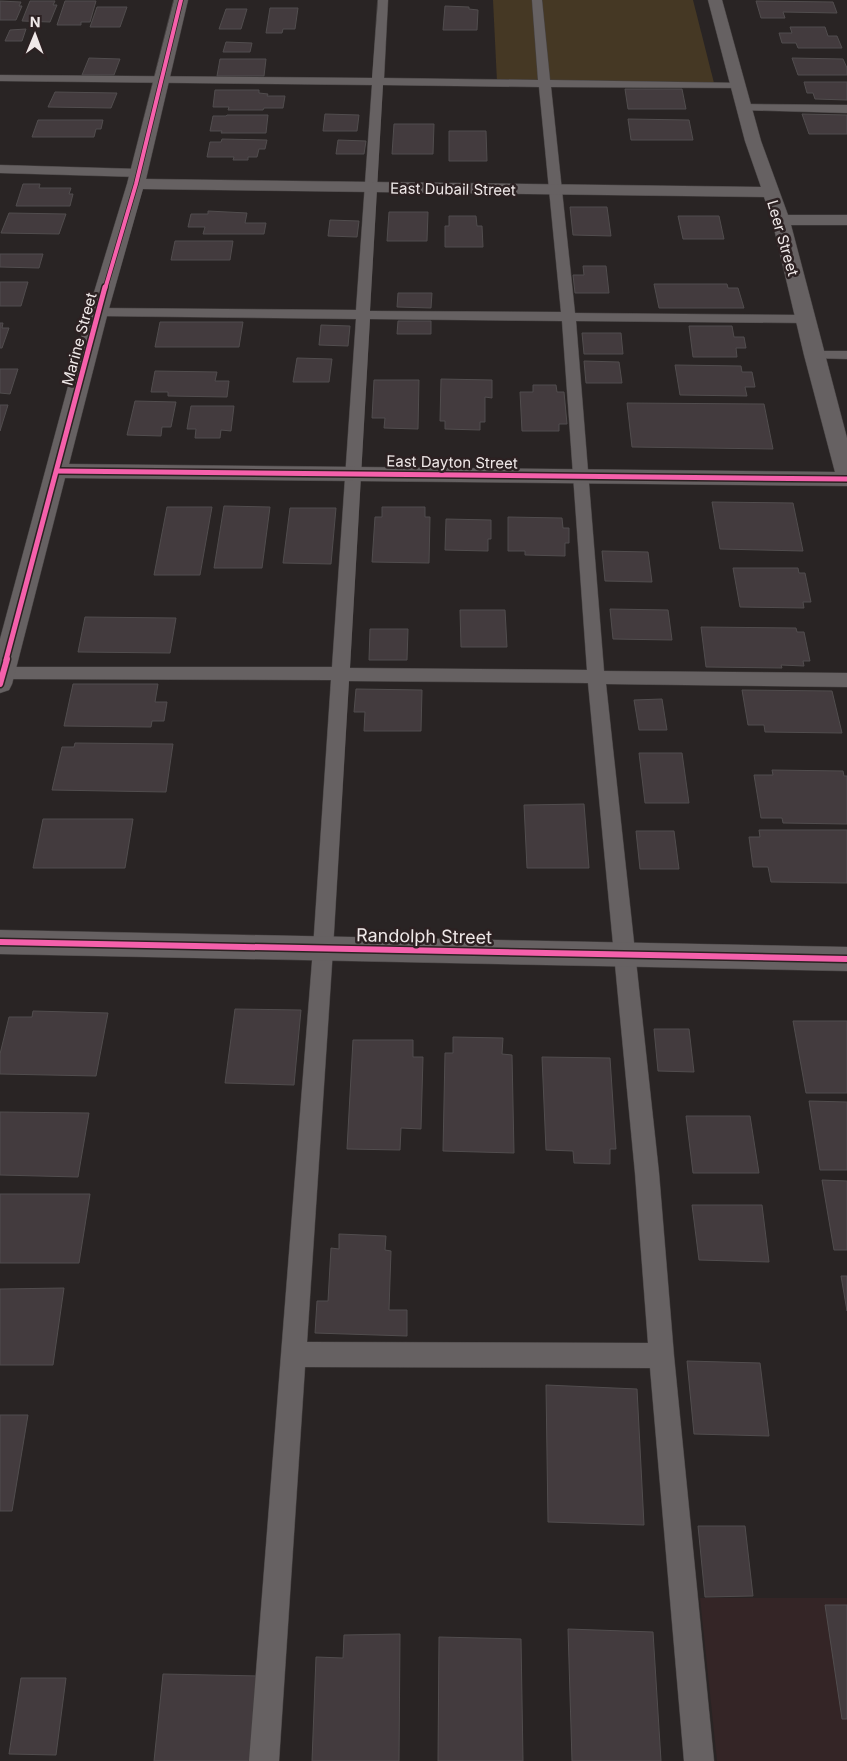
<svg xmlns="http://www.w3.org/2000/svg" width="847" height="1761" font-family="Inter,sans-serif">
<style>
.built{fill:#342526}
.green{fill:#453824}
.building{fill:#433b3e;stroke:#514d4e}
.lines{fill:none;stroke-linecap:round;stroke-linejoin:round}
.service-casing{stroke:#464242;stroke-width:1}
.minor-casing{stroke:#464242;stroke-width:1}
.service{fill:#666162;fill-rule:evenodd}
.minor{fill:#666162;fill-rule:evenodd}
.cycleway-far2-casing{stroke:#2c2122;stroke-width:5.5}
.cycleway-far1-casing{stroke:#2c2122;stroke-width:8}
.cycleway-casing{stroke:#2c2122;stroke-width:9}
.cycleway-far2{stroke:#f560ab;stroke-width:4}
.cycleway-far1{stroke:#f560ab;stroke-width:5}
.cycleway{stroke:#f560ab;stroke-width:6}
.labels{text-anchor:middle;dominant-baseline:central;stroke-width:5;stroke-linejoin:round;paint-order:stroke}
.far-street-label{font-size:15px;fill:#efe8e8;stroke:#2c2122}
.street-label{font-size:18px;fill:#efe8e8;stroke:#2c2122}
</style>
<rect width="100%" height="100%" fill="#292424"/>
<path class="built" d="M700 1598H847V1761H717Z"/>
<path class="green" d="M493 0H693L714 83 497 82Z"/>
<g class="building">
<path d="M0 1 21 2 19 6H22L16 20H0Z"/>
<path d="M30 1H55L53 5H57L50 22 22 21Z"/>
<path d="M65 1H96L90 22H81V25H57Z"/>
<path d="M756 1 833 2 837 13 783 12 785 18H761Z"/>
<path d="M445 6 469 7V9L478 10 477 30H443Z"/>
<path d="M97 7H127L120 27H90Z"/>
<path d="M270 8H298L295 29H283L282 33H266Z"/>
<path d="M226 9H247L241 29H219Z"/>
<path d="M790 27H825L828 36H837L842 48H798L796 43H782L779 33H792Z"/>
<path d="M26 29 22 41H5L10 30Z"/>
<path d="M226 42 252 43 250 52H223Z"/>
<path d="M89 58 120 59 114 75H82Z"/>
<path d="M792 58 843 59 847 68V75H798Z"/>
<path d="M220 59H266L264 76H217Z"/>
<path d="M804 82H847V100L815 99 813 93H807Z"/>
<path d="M625 89H682L686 109H628Z"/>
<path d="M215 90H259V93L268 94 267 96H285L283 108H264L263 110H228L229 107H213Z"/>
<path d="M55 92 117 93 111 108 48 107Z"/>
<path d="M325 114 359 115 357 131H323Z"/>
<path d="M802 114 847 115V134H809Z"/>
<path d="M227 115H268L266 133H221L222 131H210L213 116H226Z"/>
<path d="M628 119 689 120 693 140H631Z"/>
<path d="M38 120H103L101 129H96L94 137H32Z"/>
<path d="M394 124H434L433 154H392Z"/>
<path d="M449 131H486L487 161H449Z"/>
<path d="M222 139 267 140 265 149H259L257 157H248V160H233L234 157H207L210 142H221Z"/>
<path d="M338 140 366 141 364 154H336Z"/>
<path d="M23 184H40L39 188H71L69 194H73L70 206H16Z"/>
<path d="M570 207H607L611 236 573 235Z"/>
<path d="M208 211 247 213 245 223H266L264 234H203L205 227H188L191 214H208Z"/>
<path d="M389 212H428L427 241H387Z"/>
<path d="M9 213 66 214 59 234 1 233Z"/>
<path d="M449 216H476L477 226H482L483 247H445V226H449Z"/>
<path d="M678 216H719L724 239H683Z"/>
<path d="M330 220 359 221 357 237 328 236Z"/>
<path d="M175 241H233L230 260H171Z"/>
<path d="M0 254H43L39 268 0 267Z"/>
<path d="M583 266H606L609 293H575L573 275H584Z"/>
<path d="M0 282H28L21 306H0Z"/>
<path d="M654 284H727L728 288H738L744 308H659Z"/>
<path d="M398 293H432L431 308 397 307Z"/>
<path d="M398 321H431V334H397Z"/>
<path d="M160 322H243L239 347H155Z"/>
<path d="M0 323H3L2 328H9L2 348H0Z"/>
<path d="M321 325 350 326 348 346 319 345Z"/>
<path d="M689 326H732L734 337H744L746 348H736L737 357H693Z"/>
<path d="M582 333H621L623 354H584Z"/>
<path d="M297 358 332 359 329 382H293Z"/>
<path d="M584 361 619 362 622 383H586Z"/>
<path d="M675 365 741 366 742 372H752L755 387H745L747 396 680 395Z"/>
<path d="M0 369H18L10 394 0 393Z"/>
<path d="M155 371 217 372 215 381H229L227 397 168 396V392H151Z"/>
<path d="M441 379 492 380V398L485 397V422H480V430L445 429V421H440Z"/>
<path d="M374 380H419L418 429 384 428 385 418H372Z"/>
<path d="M533 385H556L557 392H564L567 424H559V431H522L520 392H533Z"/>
<path d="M135 401 176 402 171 427H162L161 436 127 435Z"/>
<path d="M627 403 764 404 773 449 632 447Z"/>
<path d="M0 405H8L0 431Z"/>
<path d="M191 406H234L231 431 221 430 220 438H195L196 429H187Z"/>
<path d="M712 502 793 503 803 551 720 549Z"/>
<path d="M224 506 270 507 262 568H214Z"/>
<path d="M167 507H212L200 575H154Z"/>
<path d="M382 507H425V517H430L429 563 372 562 375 517H382Z"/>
<path d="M290 508H336L331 564 283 563Z"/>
<path d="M508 517 562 518 563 528H569V543H565V556L525 555V551H508Z"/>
<path d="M446 519 491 520V539H488V551L445 550Z"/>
<path d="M602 551 648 552 652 582 605 581Z"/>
<path d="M733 568H798L799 573H805L811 602H803L804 608 740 607Z"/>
<path d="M610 609 668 610 672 640 613 639Z"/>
<path d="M460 610H505L507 647H461Z"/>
<path d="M85 617 176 618 170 653 78 652Z"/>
<path d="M701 627 796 628 797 632H804L810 661H803L804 666 781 665 782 668 706 667Z"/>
<path d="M370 629H408L407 660H369Z"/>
<path d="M73 684H158L155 702H167L164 721H152L151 727 64 726Z"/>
<path d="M356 689 422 690 421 731H364L365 712H354Z"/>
<path d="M742 690 832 691 842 733 765 732 764 725H748Z"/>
<path d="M662 699 667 730H639L634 700Z"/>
<path d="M75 743 173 744 166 792 52 790 62 747H74Z"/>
<path d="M639 753H682L689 803H645Z"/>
<path d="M772 770 843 771 844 776H847V824L783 823 782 818H761L754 775H773Z"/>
<path d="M584 804 589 868H527L524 805Z"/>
<path d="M43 819H133L125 868H33Z"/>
<path d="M759 830H847V883L771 882 768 867H753L749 837H760Z"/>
<path d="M636 831H674L679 869H640Z"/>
<path d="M235 1009 301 1010 294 1085 225 1083Z"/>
<path d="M33 1011 108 1013 96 1076 0 1074V1054L9 1017H32Z"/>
<path d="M793 1021H847V1093H806Z"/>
<path d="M654 1029H689L694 1072 658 1071Z"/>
<path d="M453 1037 503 1038 502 1054 512 1055 514 1153 443 1151 445 1053H453Z"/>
<path d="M353 1040H413V1057H423L421 1129 401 1128 400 1150 347 1149Z"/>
<path d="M542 1057 610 1058 616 1149H610V1164L574 1163 573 1151 546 1150Z"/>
<path d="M809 1101 847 1102V1170H820Z"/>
<path d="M0 1112 89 1113 78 1177 0 1175Z"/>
<path d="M686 1116H750L759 1173H693Z"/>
<path d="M822 1180 847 1181V1250H834Z"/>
<path d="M0 1194H90L79 1263H0Z"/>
<path d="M692 1205H762L769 1262 699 1260Z"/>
<path d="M339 1234 386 1236 385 1250 391 1251 389 1310H407V1336L315 1333 317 1301H328L331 1248 339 1249Z"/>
<path d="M841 1276H847V1311Z"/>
<path d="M64 1288 53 1365H0V1289Z"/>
<path d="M687 1361 760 1363 769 1436 694 1434Z"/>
<path d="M546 1385 637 1389 644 1525 548 1522Z"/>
<path d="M0 1415H28L12 1511H0Z"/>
<path d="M698 1526H745L753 1596 705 1597Z"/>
<path d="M825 1605H847V1719H842Z"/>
<path d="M568 1629 653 1632 661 1761H572Z"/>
<path d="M400 1634 399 1761H312L316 1657 343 1658 344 1635Z"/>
<path d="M439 1637 521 1639 523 1761H438Z"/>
<path d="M163 1674 260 1676 253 1761H154Z"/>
<path d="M21 1678H66L56 1755 9 1754Z"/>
</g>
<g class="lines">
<defs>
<g id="service">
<path d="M378 0H388L384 78 538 80 532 0H542L550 80 743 83 745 85 743 87 739 88 551 87 575 313 805 315 812 319 805 323 576 321 604 671 847 673V687L606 684 659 1173 674 1356 714 1761H684L650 1368 305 1367 279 1761H249L313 949 331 680 0 679V667H332L356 319 98 316 91 312 98 308 356 310 372 85 0 81V75L372 78ZM383 85 539 87 561 312 370 311ZM370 319 562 321 587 670 350 668ZM349 681 588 683 635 1173 648 1343 307 1342 333 949Z"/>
<path d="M745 104 847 105V113L741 110 739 108Z"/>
<path d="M0 165 139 169 145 173 139 177 0 173Z"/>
<path d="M814 351H847V359L809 358 807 355 809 352Z"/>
</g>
<g id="minor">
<path d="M174 0H188L146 179 761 187 745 141 708 0H722L761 141 788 215H847V225H791L847 438V486L65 478 12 684 9 690 0 693V639L88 312 127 184ZM143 189 764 197 772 220 804 355 835 472 69 464 108 312Z"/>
<path d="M0 930 847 947V971L0 954Z"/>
</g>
</defs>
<use href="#service" class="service-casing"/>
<use href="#minor" class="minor-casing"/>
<use href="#service" class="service"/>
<use href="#minor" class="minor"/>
<defs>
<path id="cycleway-far2" d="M105 289 136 184 181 0"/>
<g id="cycleway-far1">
<path d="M57 471 847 479"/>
<path d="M6 660 105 287"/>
</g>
<g id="cycleway">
<path d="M0 684 7 659"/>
<path d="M0 942 847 959"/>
</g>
</defs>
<use href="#cycleway-far2" class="cycleway-far2-casing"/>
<use href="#cycleway-far1" class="cycleway-far1-casing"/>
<use href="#cycleway" class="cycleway-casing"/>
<use href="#cycleway-far2" class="cycleway-far2"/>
<use href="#cycleway-far1" class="cycleway-far1"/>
<use href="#cycleway" class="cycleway"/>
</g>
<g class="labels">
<g class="far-street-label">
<text transform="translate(453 189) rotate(1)">East Dubail Street</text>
<text transform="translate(783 238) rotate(74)">Leer Street</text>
<text transform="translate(79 339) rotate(-75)">Marine Street</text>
<text transform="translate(452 462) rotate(1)">East Dayton Street</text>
</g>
<g class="street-label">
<text transform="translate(424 936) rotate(1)">Randolph Street</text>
</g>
</g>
<g transform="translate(35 35) rotate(1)" stroke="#2c2122" stroke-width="4" paint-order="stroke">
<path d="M0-4L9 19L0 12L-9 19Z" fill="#efe8e8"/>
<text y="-8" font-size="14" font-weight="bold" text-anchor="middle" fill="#efe8e8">N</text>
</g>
</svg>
